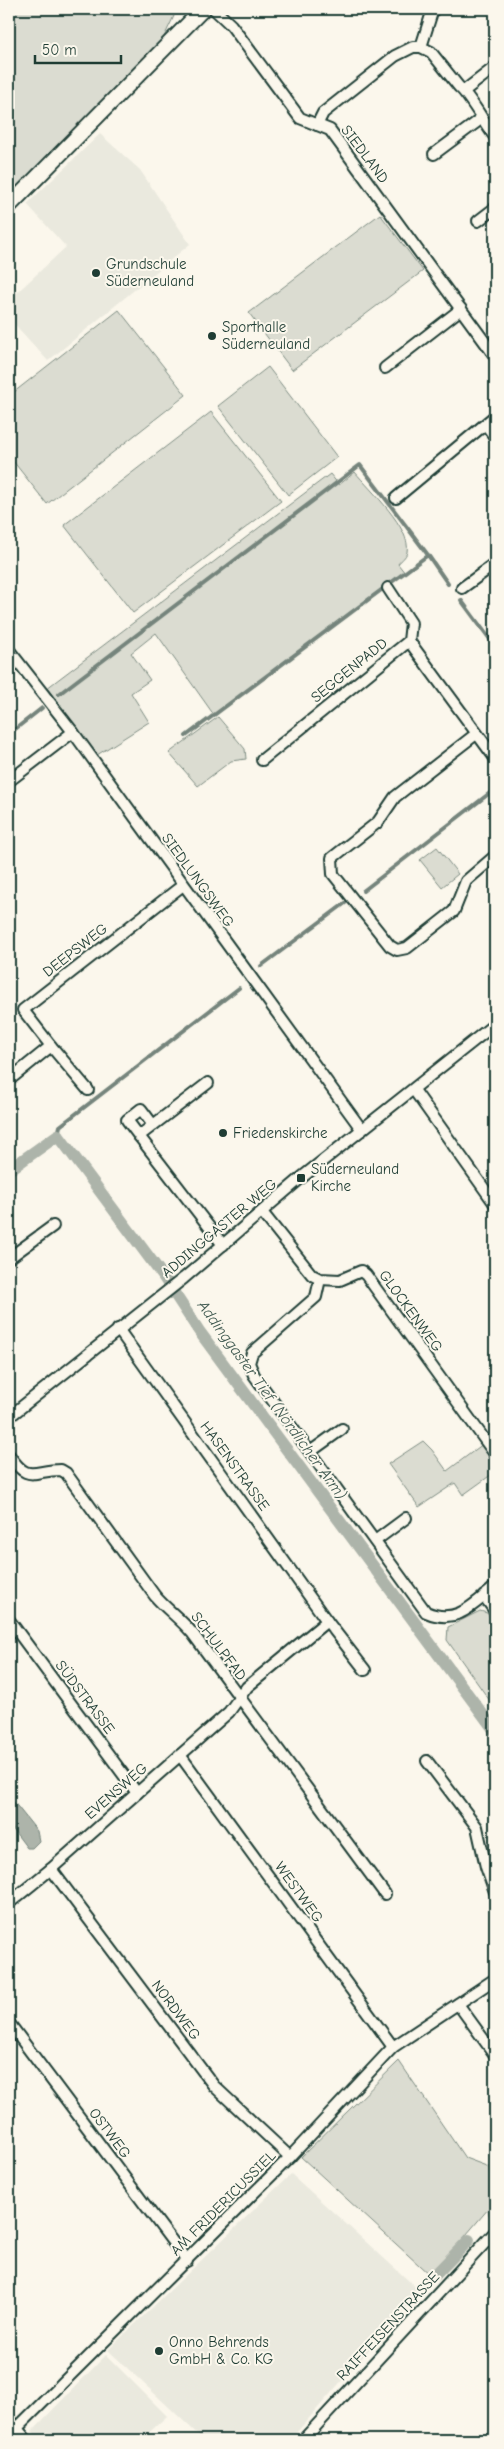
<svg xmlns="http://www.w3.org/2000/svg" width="504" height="2449" font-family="'Comic Neue',sans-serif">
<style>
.built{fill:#eae9de}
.green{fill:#dbdcd1;stroke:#7d8c82}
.water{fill:#adb4aa;stroke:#74847b}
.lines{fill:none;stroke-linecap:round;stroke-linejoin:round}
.stream{stroke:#74847b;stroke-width:4}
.canal{stroke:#adb4aa;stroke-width:12}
.street-casing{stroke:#1f3d34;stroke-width:14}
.secondary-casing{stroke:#1f3d34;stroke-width:18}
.street{stroke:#fbf7ec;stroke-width:10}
.secondary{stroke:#fbf7ec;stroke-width:14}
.poi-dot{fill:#1f3d34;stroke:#fbf7ec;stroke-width:2}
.labels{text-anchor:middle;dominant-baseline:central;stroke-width:4;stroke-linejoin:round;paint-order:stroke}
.street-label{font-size:15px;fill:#1f3d34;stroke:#fbf7ec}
.poi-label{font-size:15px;fill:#1f3d34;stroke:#fbf7ec;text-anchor:start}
.water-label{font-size:16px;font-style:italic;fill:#425b52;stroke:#fbf7ec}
</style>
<rect width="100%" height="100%" fill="#fbf7ec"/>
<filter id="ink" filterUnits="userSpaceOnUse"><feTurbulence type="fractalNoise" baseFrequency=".02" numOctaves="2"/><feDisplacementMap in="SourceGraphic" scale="10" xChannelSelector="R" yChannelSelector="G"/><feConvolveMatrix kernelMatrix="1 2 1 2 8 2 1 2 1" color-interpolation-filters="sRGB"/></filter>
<g filter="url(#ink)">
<g class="built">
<path d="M100 134 140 170 190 244 48 361 9 318V300L66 247 27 204Z"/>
<path d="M291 2174 420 2291 290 2440H204L108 2350Z"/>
<path d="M106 2355 167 2416 141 2440H41L32 2431Z"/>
</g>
<g class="green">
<path d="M9 9H170L174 16 164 37 9 195Z"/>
<path d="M380 214 423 271 292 370 249 313Z"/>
<path d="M119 310 186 395 47 504 9 456V396Z"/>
<path d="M268 367 337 457 288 495 218 406Z"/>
<path d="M211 412 281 501 133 613 64 525Z"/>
<path d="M355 472C370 490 412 529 407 552 406 557 401 560 398 564L405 573 214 715 156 633 131 653 150 680 131 693 149 722 97 755 47 688 330 474 339 485Z"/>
<path d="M218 717 245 749 246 759 231 761 198 786 169 753Z"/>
<path d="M437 847 458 874 442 887 420 860Z"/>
<path d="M423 1441 432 1450 447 1471 483 1444 495 1462V1472L463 1495 455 1483 419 1507 388 1464Z"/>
<path d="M480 1611 487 1613 495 1624V1696L490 1701 447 1640 448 1627Z"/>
<path d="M399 2061 465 2158 489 2167 495 2201 431 2276 301 2157Z"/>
</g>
<path class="water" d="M9 1796 37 1831 39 1841 32 1848H27L9 1824Z"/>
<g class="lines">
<g class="stream">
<path d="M461 600 495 646"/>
<path d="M59 694 360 465 428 555"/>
<path d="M9 734 42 708"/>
<path d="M186 736 428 555 448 584"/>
<path d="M363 891 495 789"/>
<path d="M261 966 348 901"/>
<path d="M58 1135 60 1126 239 988"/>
</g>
<g class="canal">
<path d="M9 1170 58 1135 163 1276 199 1331 495 1731"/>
<path d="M494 2212 495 2210"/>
<path d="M435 2275 469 2240"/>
</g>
<defs>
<g id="street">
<path d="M214 9 231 25 300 118 330 130 495 356"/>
<path d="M421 47 433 9"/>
<path d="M464 91 495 67"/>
<path d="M317 125 323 113 395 56 413 47H421L431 52 459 87C468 93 486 126 495 137"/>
<path d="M434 154 481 119"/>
<path d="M478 221 495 208"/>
<path d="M385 368 461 309"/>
<path d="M486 425 495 437"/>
<path d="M396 498 495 416"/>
<path d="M462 588 495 564"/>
<path d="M409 641 495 758"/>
<path d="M9 650 73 732 362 1130"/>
<path d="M476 734 395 797 378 822 332 858 333 874 390 946 397 950 407 948 454 911 466 881 495 856"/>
<path d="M262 760 409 641 411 623 388 588"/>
<path d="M9 781 73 732"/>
<path d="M51 1046 88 1090"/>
<path d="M9 1080 51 1046 23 1010 183 885"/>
<path d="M208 1083 139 1136 223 1245"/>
<path d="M414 1090 495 1204"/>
<path d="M139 1136 127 1120 141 1109 153 1125"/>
<path d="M262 1212 312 1275 320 1279 340 1280 361 1271 366 1275 495 1454"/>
<path d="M9 1258 53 1226"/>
<path d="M320 1279 316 1297 252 1353 249 1363 254 1375 426 1612C456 1625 472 1606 495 1587"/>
<path d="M118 1329 327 1621 365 1670"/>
<path d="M9 1417 184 1278 301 1178 495 1024"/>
<path d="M310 1452 342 1429"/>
<path d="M9 1455C29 1484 32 1470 61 1470L66 1473 155 1596C167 1610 181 1619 193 1634L385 1894"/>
<path d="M375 1541 406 1518"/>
<path d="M484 1596 495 1611"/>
<path d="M9 1620 137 1793"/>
<path d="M180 1755 393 2047"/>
<path d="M427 1761 477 1827 486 1867 495 1892"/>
<path d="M51 1869 214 2086 290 2157"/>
<path d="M9 1903 51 1869 229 1712 247 1687 327 1621"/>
<path d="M458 2004 495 2055"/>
<path d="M9 2023 187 2261"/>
<path d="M15 2430 290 2157 393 2047 495 1979"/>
<path d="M303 2440 495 2232"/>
</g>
<g id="secondary">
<path d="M9 206 203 9"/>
<path d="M9 2422 24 2440"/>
</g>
</defs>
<use href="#street" class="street-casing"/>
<use href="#secondary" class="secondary-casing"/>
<use href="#street" class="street"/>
<use href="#secondary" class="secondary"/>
</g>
</g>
<g class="poi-dot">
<circle cx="96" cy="273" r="5"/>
<circle cx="212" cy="336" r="5"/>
<circle cx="223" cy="1133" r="5"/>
<rect x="296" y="1173" width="10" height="10" rx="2.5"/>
<circle cx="159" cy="2351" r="5"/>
</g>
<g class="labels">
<g class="street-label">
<text transform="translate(365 154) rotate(53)">SIEDLAND</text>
<text transform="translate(349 670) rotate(-39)">SEGGENPADD</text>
<text transform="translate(198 880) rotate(54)">SIEDLUNGSWEG</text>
<text transform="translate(75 950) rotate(-38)">DEEPSWEG</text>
<text transform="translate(219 1228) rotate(-40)">ADDINGGASTER WEG</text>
<text transform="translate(411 1311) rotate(54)">GLOCKENWEG</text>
<text transform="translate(235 1466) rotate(54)">HASENSTRASSE</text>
<text transform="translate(219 1646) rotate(53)">SCHULPFAD</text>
<text transform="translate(85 1697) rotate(53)">SÜDSTRASSE</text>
<text transform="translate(116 1791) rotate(-41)">EVENSWEG</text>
<text transform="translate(299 1892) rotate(54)">WESTWEG</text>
<text transform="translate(176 2010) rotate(53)">NORDWEG</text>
<text transform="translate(110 2133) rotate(53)">OSTWEG</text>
<text transform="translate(223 2203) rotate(-45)">AM FRIDERICUSSIEL</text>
<text transform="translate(388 2326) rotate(-47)">RAIFFEISENSTRASSE</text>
</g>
<g class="poi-label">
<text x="106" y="264">Grundschule<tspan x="106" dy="17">Süderneuland</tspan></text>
<text x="222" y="327">Sporthalle<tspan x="222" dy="17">Süderneuland</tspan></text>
<text x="233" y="1133">Friedenskirche</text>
<text x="311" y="1169">Süderneuland<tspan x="311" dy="17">Kirche</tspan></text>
<text x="169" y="2342">Onno Behrends<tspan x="169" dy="17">GmbH &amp; Co. KG</tspan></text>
</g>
<g class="water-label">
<text transform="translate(272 1400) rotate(54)">Addinggaster Tief (Nördlicher Arm)</text>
</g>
</g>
<rect width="504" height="2449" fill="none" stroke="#fbf7ec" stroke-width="30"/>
<rect x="15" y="15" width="474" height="2419" fill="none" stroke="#1f3d34" stroke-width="2" filter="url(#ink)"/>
<path d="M35 55v8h86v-8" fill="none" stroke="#1f3d34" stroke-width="2.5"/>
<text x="42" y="55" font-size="15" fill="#1f3d34" stroke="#fbf7ec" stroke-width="4" paint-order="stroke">50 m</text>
</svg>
